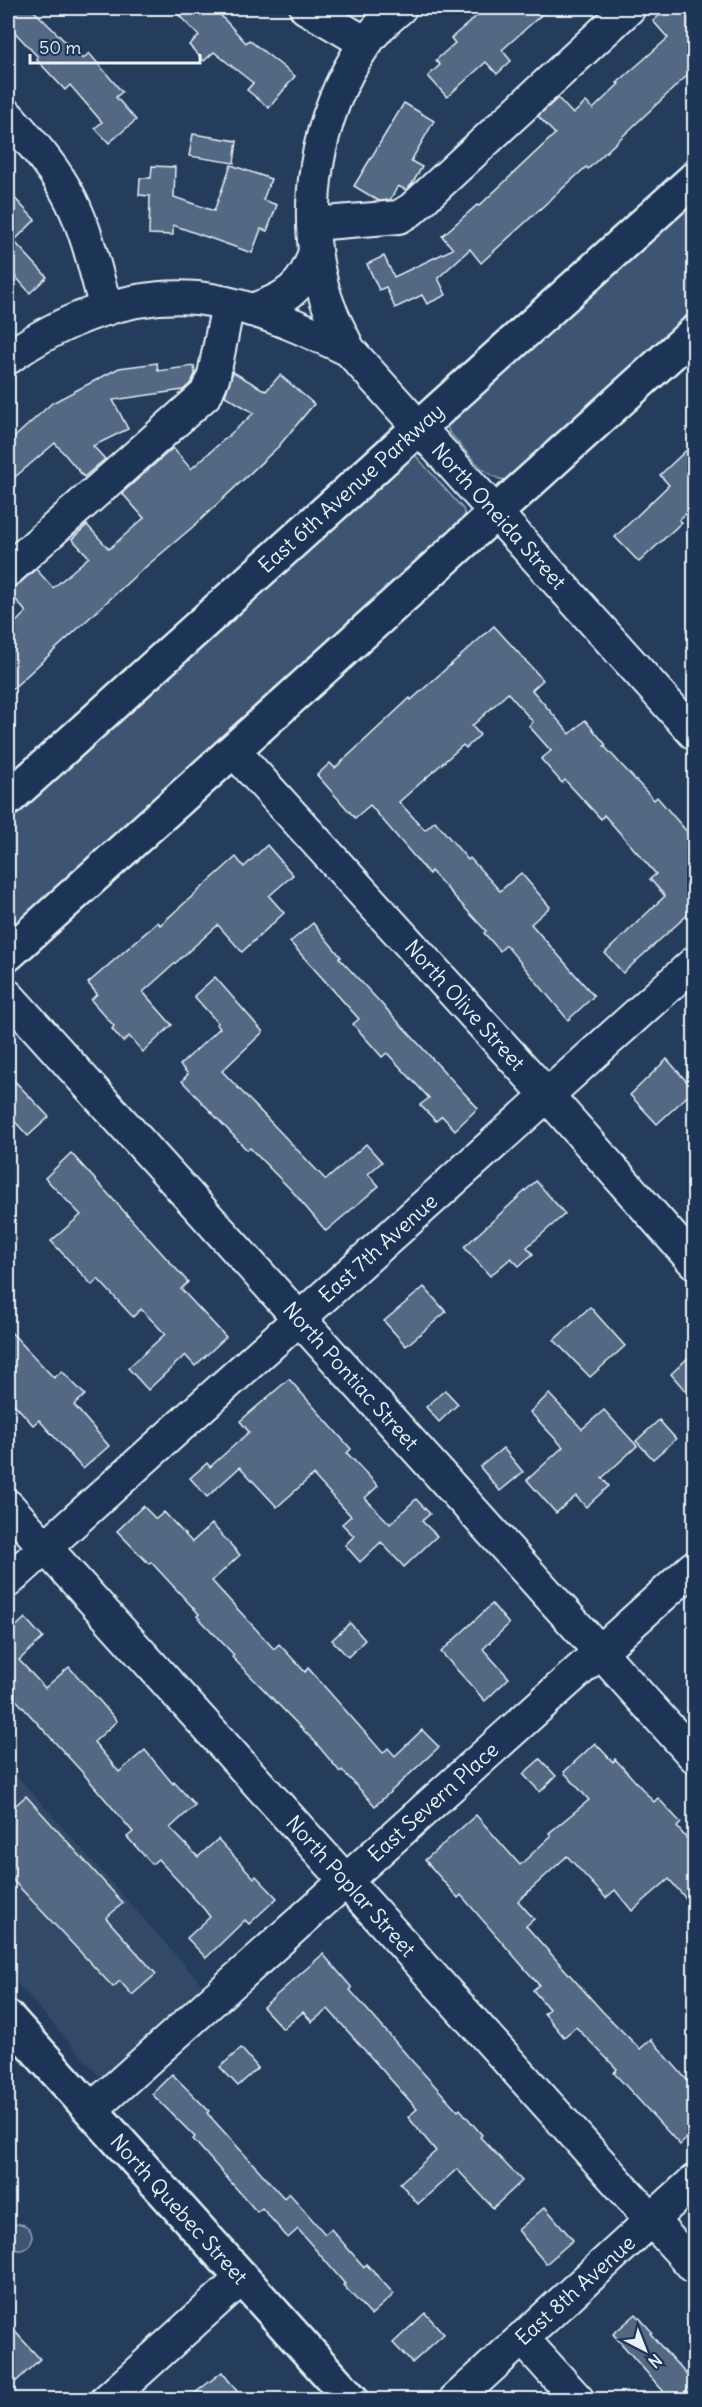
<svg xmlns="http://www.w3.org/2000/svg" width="702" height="2407" font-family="Delius,sans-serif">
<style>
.built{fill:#334a68}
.green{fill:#3e5472;stroke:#93a2b5;stroke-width:1.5}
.building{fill:#536782;stroke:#e8f1f8;stroke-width:1.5}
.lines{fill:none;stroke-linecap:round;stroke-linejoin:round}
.minor-casing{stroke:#e8f1f8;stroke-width:36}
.major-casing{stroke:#e8f1f8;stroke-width:38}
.minor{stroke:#1d3557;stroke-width:32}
.major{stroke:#1d3557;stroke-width:33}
.labels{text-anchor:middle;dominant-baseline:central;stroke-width:4.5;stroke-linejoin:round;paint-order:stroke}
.street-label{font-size:21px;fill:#e8f1f8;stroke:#1d3557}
</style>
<rect width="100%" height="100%" fill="#253d5d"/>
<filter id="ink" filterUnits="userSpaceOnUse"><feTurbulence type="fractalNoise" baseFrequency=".0167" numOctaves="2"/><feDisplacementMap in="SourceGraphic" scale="12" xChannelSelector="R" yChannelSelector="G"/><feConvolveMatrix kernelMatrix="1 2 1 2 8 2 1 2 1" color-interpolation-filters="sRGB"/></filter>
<g filter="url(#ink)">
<path class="built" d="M8 1766 204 1987 108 2077 98 2075 8 1973Z"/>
<g class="green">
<path d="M694 194V309L505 480C485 479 463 447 449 432L446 423Z"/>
<path d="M410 455 416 456 463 509 465 515 461 524 8 933V814Z"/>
<circle cx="19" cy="2237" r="13"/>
</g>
<g class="building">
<path d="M8 8H31L83 59 89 53 122 92 116 97 136 120 109 143 95 128 102 122 70 85 65 90 36 59 38 57 8 25Z"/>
<path d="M172 8H214L246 43 249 40 295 76 269 108 247 90 253 83 214 52 204 61 189 45 199 36Z"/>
<path d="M486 8H549L502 50 511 61 497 74 486 62 447 97 428 76 440 65 436 60 455 43 451 38Z"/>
<path d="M668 8H694V69L588 169 586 167 481 263 470 249 438 278 446 295 427 304 422 295 395 308 386 287 379 290 367 264 384 256 394 277 453 249 442 236 477 205 479 206 555 134 538 116 558 98 573 114 586 102 593 109 619 84 617 83 668 38 653 21Z"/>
<path d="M404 103 434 121 411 161 422 167 412 184 406 190 398 186 390 200 379 201 354 186Z"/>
<path d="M193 134 237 141 234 163 189 156Z"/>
<path d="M231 165 271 179 263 200 277 205 267 231 261 229 252 253 173 225V235L149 234 150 196 139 195 140 178H151L152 166 175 167 174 197 214 211Z"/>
<path d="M8 191 35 220 14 241 47 277 30 293 8 268Z"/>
<path d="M157 363 158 371 194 366 195 374 191 383 183 390 113 400 128 429 93 446 105 459 84 477 55 443 8 483V443L52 403 119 368Z"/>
<path d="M233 372 266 391 280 375 314 404 278 447 195 525 136 575 8 693V630L26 612 8 590 20 583 36 569 53 588 89 557 72 539 87 525 109 549 144 518 122 493 173 448 191 469 254 413 225 396Z"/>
<path d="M694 443V506L679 520 682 522 639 562 615 537 669 485 660 475Z"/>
<path d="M494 626 543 680 532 690 570 734 585 720 606 745 604 746 654 800 657 797 688 833 687 834 694 843V909L623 973 605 953 665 896 650 879 656 874 604 815 601 819 565 780 562 783 541 759 551 751 529 726 533 722 508 693 472 726 480 735 466 748 463 745 399 802 425 830 435 821 468 860 470 858 500 891 521 873 550 907 531 924 594 996 568 1020 506 945 500 951 484 933 486 931 431 871 429 874 370 805 355 818 317 775 330 763 335 768 410 698 411 700Z"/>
<path d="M267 845 293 875 269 896 284 913 242 952 218 925 143 992 172 1025 143 1052 129 1036 123 1042 112 1029 114 1026 91 1000 97 994 88 983 158 922 160 925 236 857 244 867Z"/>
<path d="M313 923 341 957 339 958 478 1108 455 1130 442 1116 436 1121 420 1105 429 1098 387 1053 382 1057 353 1024 359 1019 290 942Z"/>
<path d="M215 977 263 1032 222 1071 326 1180 366 1144 382 1162 368 1174 379 1186 326 1231 293 1192 250 1148 247 1150 182 1081 188 1074 180 1065 220 1028 216 1024 218 1023 194 996Z"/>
<path d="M667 1059 694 1090 657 1124 630 1095Z"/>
<path d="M8 1074 49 1117 28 1136 8 1114Z"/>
<path d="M71 1153 188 1282 181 1289 226 1337 195 1366 185 1355 148 1390 128 1368 165 1334 141 1309 133 1317 98 1279 92 1285 51 1241 81 1215 45 1178Z"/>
<path d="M536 1181 565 1214 527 1247 533 1254 519 1266 511 1258 490 1276 464 1247Z"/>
<path d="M424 1287 446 1312 406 1346 384 1321Z"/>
<path d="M590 1307 625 1346 590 1377 554 1340Z"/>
<path d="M8 1329 54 1378 62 1371 85 1395 74 1405 109 1446 83 1469 39 1420 33 1425 8 1397Z"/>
<path d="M694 1352V1401L671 1374Z"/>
<path d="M289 1379 351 1449 347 1453 378 1486 365 1498 390 1524 416 1499 430 1514 422 1521 437 1536 404 1567 381 1542 360 1562 345 1545 354 1536 342 1524 351 1516 313 1475 277 1507 240 1467 207 1497 190 1478 207 1463 210 1467 249 1432 240 1421Z"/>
<path d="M445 1390 458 1404 439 1422 426 1407Z"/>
<path d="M549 1394 582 1429 604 1410 637 1446 602 1478 609 1486 586 1507 576 1496 556 1513 527 1480 563 1447 530 1412Z"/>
<path d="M659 1420 676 1439 653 1459 636 1441Z"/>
<path d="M503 1448 523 1472 500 1491 480 1467Z"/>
<path d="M143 1506 156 1519 164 1512 192 1542 212 1524 240 1555 212 1581 274 1649 279 1644 305 1672 308 1668 383 1753 388 1748 395 1756 422 1730 439 1747 375 1806 342 1770 340 1772 315 1742 232 1657 234 1655 197 1616 199 1614 151 1562 149 1564 117 1531Z"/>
<path d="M492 1604 509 1624 483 1649 509 1678 485 1701 441 1652Z"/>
<path d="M25 1618 43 1638 19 1660 45 1688 69 1667 98 1699 117 1721 94 1742 119 1772 145 1750 173 1784 174 1782 195 1805 170 1828 198 1857 218 1839 254 1878 256 1876 277 1898 249 1924 245 1920 206 1958 187 1938 210 1917 204 1909 158 1859 152 1864 127 1837 133 1832 82 1772 8 1691V1634Z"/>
<path d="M350 1623 365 1640 348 1657 332 1640Z"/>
<path d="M595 1743 613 1762 615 1759 654 1802 658 1798 681 1823 677 1827 694 1847V1908L669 1879 632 1911 615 1890 606 1898 567 1856 518 1901 534 1919 526 1926 603 2012 640 2049 651 2039 694 2088V2131L680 2145 614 2073 617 2069 576 2027 564 2037 544 2013 549 2009 533 1990 539 1985 461 1895 458 1898 425 1860 476 1815 520 1865 551 1836 549 1833 589 1800 564 1772Z"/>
<path d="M540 1759 556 1776 540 1792 523 1774Z"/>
<path d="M26 1796 123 1903 106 1918 156 1974 132 1995 120 1981 113 1987 8 1875V1812Z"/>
<path d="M323 1954 352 1988 350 1990 413 2062 458 2111 460 2109 482 2135 480 2137 522 2181 493 2208 457 2169 418 2204 400 2183 436 2151 408 2117 417 2109 328 2009 312 2022 303 2012 283 2029 263 2007Z"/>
<path d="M241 2048 258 2068 238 2086 220 2067Z"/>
<path d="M172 2074 209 2111 207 2113 284 2198 289 2193 325 2234 331 2229 364 2267 366 2264 394 2294 371 2315 343 2285 345 2284 298 2229 288 2238 262 2208 257 2212 193 2139 195 2137 152 2094Z"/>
<path d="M545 2207 573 2240 546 2264 518 2230Z"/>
<path d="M425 2313 444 2334 412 2363 393 2343Z"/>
<path d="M636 2314 652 2332 650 2333 659 2344 694 2383 676 2400H671L613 2334Z"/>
<path d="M8 2324 40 2359 8 2389Z"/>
<path d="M222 2372 244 2400H186Z"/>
</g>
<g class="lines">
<defs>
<g id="minor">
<path d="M306 8 366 43"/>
<path d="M400 8C388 18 374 31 365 44 315 116 299 216 326 299 332 317 341 333 349 350L694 733"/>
<path d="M8 116C31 142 55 168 71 200 88 234 96 273 106 309"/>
<path d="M313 224 399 217 412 209 629 8"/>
<path d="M251 310C285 300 305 287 315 251"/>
<path d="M8 358C61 320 130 292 197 298 250 304 301 327 349 350"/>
<path d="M8 570 206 394 214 375 228 304"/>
<path d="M233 750 547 1095 694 1262"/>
<path d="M8 996 694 1756"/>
<path d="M8 1506 694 2267"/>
<path d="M8 1581 694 963"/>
<path d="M91 2110 694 1567"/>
<path d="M522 2338 578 2400"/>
<path d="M107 2400 242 2278"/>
<path d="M455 2400 694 2181"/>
</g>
<g id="major">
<path d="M8 799 694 179"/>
<path d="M8 954 694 333"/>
<path d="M8 2018 352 2400"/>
</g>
</defs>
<use href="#minor" class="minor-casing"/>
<use href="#major" class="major-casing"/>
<use href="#minor" class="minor"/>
<use href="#major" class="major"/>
</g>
</g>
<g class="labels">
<g class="street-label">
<text transform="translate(351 488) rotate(-42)">East 6th Avenue Parkway</text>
<text transform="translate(499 516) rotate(48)">North Oneida Street</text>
<text transform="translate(465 1005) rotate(48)">North Olive Street</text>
<text transform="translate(378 1248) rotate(-42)">East 7th Avenue</text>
<text transform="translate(351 1376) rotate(48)">North Pontiac Street</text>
<text transform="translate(433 1802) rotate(-42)">East Severn Place</text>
<text transform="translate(351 1886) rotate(48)">North Poplar Street</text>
<text transform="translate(179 2209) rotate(48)">North Quebec Street</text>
<text transform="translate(575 2290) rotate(-42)">East 8th Avenue</text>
</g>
</g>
<rect width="702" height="2407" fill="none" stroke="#1d3557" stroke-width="30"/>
<rect x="15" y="15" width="672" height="2377" fill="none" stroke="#e8f1f8" stroke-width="2" filter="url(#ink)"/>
<g transform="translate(645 2350) rotate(138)" stroke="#1d3557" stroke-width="4.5" paint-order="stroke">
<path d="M0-4.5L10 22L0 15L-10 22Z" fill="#e8f1f8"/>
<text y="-9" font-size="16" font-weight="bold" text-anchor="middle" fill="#e8f1f8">N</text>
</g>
<path d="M30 54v9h170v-9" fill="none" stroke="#e8f1f8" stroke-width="3"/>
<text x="39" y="54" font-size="18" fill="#e8f1f8" stroke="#1d3557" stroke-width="4.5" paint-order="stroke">50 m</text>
</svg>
